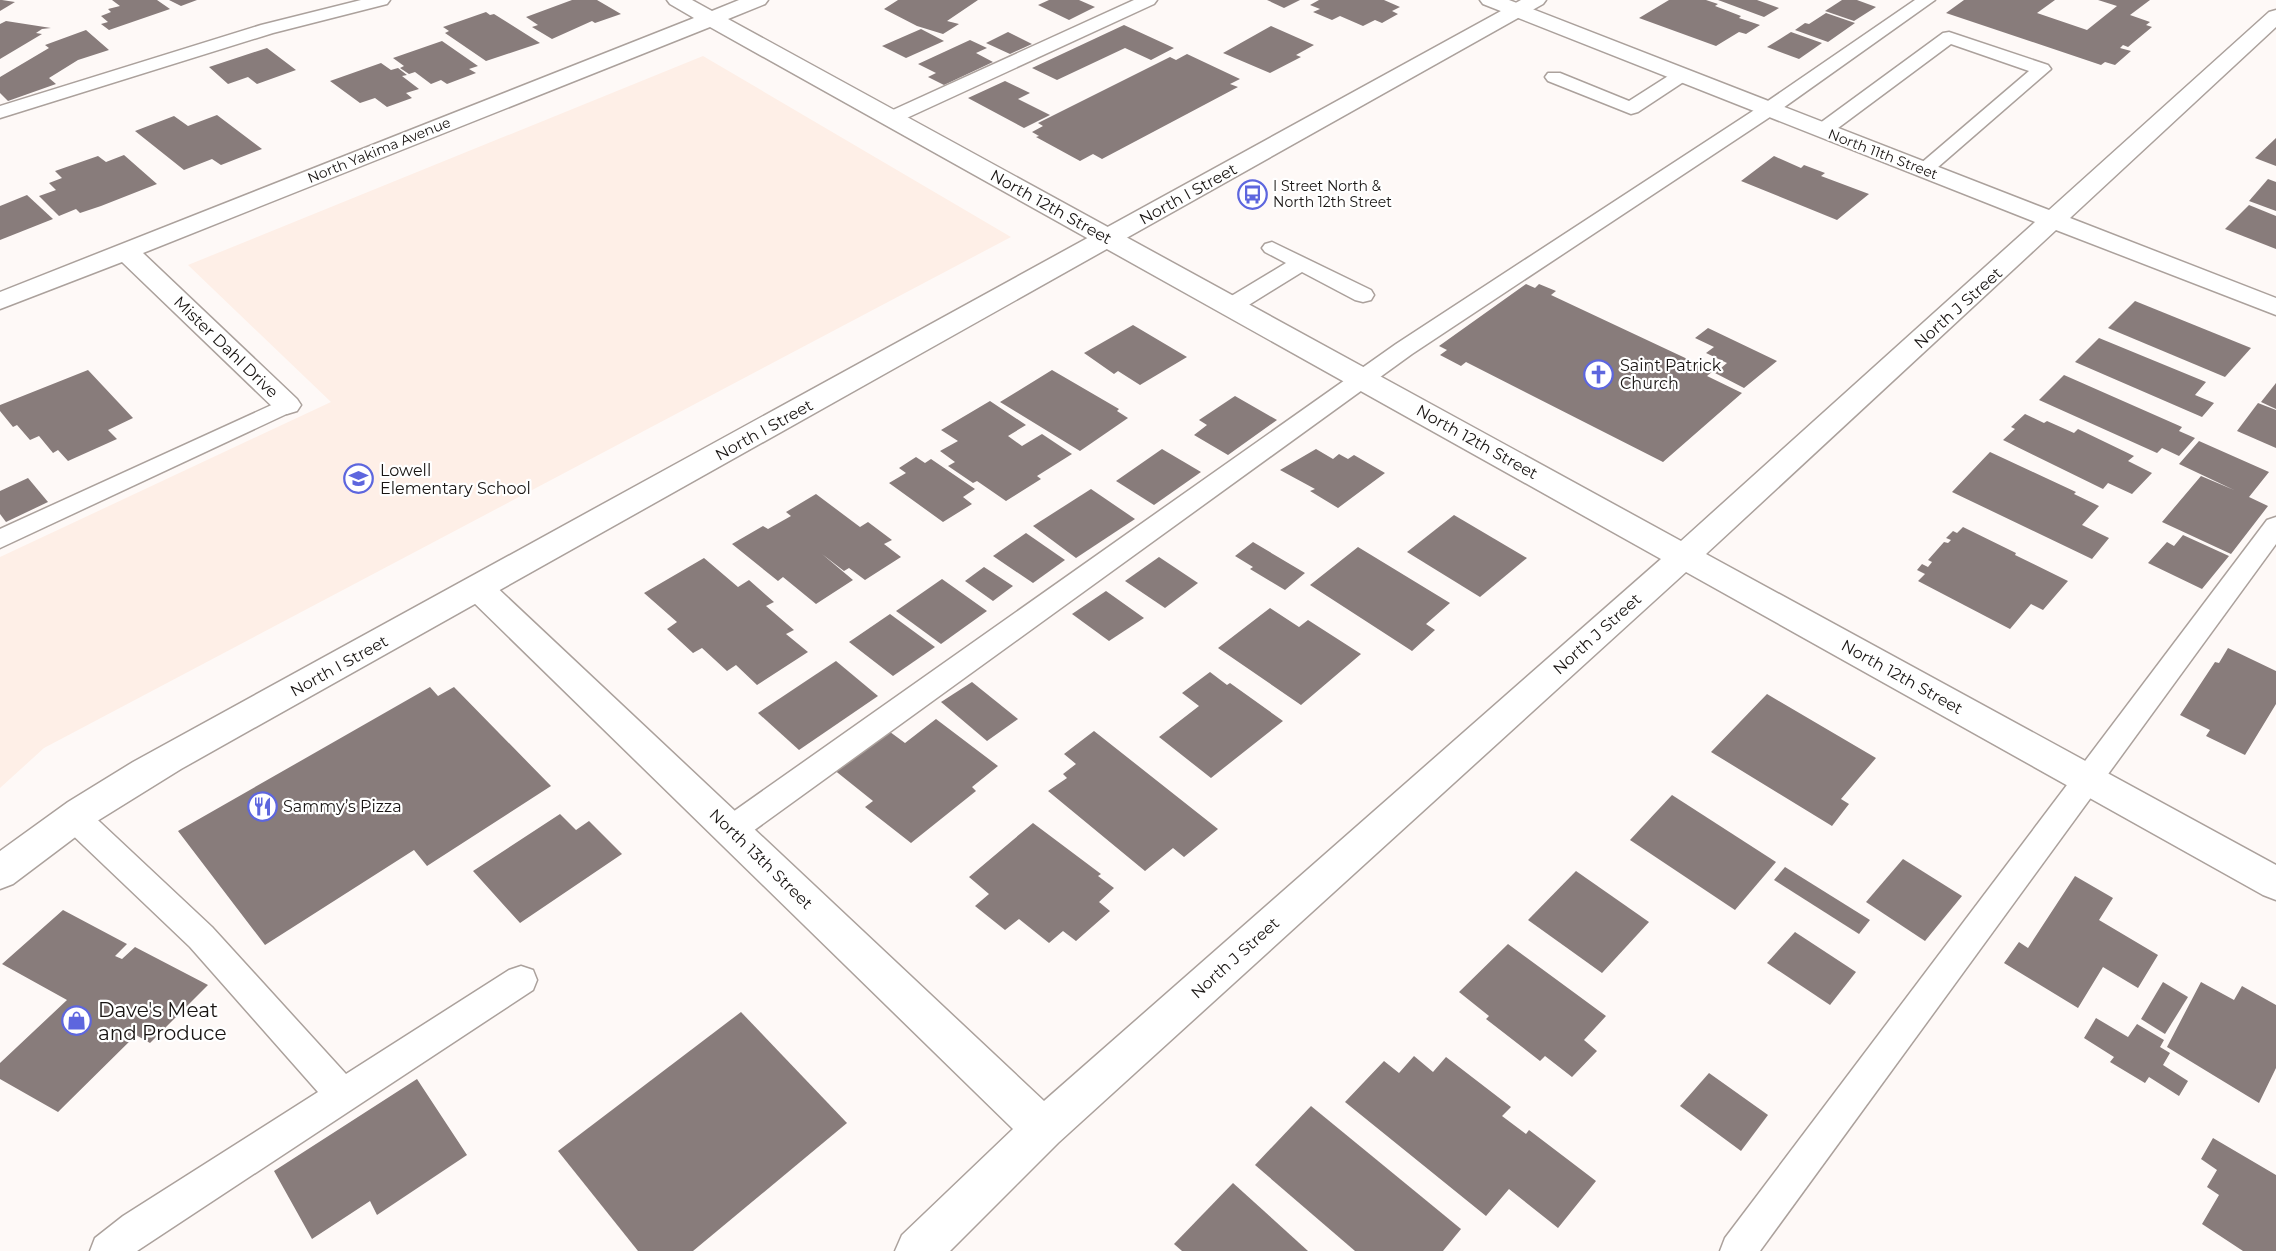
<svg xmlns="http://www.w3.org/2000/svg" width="2276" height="1251" font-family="Montserrat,sans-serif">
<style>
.built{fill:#feefe7}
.building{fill:#887c7b}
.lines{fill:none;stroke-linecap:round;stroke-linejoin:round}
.service-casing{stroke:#aba19c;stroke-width:3}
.minor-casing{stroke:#aba19c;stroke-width:3}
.secondary-casing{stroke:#aba19c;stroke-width:3}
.service{fill:#fff;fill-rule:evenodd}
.minor{fill:#fff;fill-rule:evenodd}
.secondary{fill:#fff;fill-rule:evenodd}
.labels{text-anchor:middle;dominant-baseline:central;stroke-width:4.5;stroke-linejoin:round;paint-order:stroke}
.far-street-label{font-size:14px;fill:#181412;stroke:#fff}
.far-poi-label{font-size:14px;fill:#181412;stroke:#fff;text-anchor:start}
.street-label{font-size:16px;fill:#181412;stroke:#fff}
.poi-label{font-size:16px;fill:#181412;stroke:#fff;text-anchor:start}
.near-poi-label{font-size:20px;fill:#181412;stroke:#fff;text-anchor:start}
</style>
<rect width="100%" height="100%" fill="#fef9f7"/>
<path class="built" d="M703 56 1011 237 44 748 0 788V557L331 402 188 265Z"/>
<g class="building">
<path d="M0 0H2L15 2 0 11Z"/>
<path d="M112 0H157L170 9 109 30 101 24 108 22 101 16 111 12 108 9 120 6Z"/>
<path d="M169 0H197L181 6Z"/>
<path d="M572 0H597L621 14 595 23 592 21 552 39 532 27 538 25 526 17Z"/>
<path d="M898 0H978L947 21 959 24 943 34 917 26 884 9Z"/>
<path d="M1049 0H1079L1095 7 1069 20 1038 5Z"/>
<path d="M1267 0H1300L1284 8Z"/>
<path d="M1319 0H1384L1400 7 1392 11 1398 14 1382 23 1375 20 1363 26 1340 16 1332 20 1313 12 1320 9 1310 5Z"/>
<path d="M1669 0H1706L1718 4 1715 6 1741 16 1739 18 1760 25 1746 34 1739 32 1716 46 1639 18Z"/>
<path d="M1718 0H1757L1779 8 1764 17Z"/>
<path d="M1842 0H1857L1876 7 1854 21 1825 11Z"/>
<path d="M1964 0H2055L2037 13 2087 30 2117 6 2098 0H2150L2130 15 2150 22 2146 25 2152 27 2128 47 2123 45 2120 48 2131 51 2115 65 2105 62 2101 65 1946 13Z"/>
<path d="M486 12 490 15 494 14 540 43 486 61 445 33 449 31 443 27Z"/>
<path d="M1826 13 1855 23 1828 42 1795 30 1805 23 1809 24Z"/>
<path d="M6 21 51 28 42 29 36 33 42 34 0 59V24Z"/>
<path d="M1124 25 1174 48 1151 60 1125 48 1057 80 1032 68Z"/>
<path d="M1271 26 1314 45 1296 55 1301 57 1270 73 1223 53Z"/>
<path d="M921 29 944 41 906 58 882 46Z"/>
<path d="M86 30 109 50 78 60 49 78 56 84 8 101 0 93V77L49 48 45 45Z"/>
<path d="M1008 32 1032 44 1010 54 986 43Z"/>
<path d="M1791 32 1822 43 1799 59 1767 47Z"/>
<path d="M970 40 987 48 976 53 993 62 944 85 928 77 936 73 918 64Z"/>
<path d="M442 41 478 66 469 69 476 73 447 84 441 80 431 84 415 72 409 74 400 68 404 66 393 58Z"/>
<path d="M267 48 296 70 257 84 248 77 228 84 209 67Z"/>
<path d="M1187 54 1240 79 1230 84 1238 87 1102 159 1093 154 1080 161 1036 137 1039 136 1032 132 1043 126 1038 123 1170 57 1176 60Z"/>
<path d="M381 63 391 70 398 68 407 75 402 76 419 89 406 93 412 98 387 107 375 98 360 103 330 81Z"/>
<path d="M1005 81 1030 93 1018 99 1050 115 1024 128 968 98Z"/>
<path d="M217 115 262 149 221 165 212 159 184 170 135 131 174 116 188 126Z"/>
<path d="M2276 138V166L2255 158Z"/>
<path d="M124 155 157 184 101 206 80 213 76 209 59 216 39 196 56 190 49 183 62 178 55 171 98 156 106 162Z"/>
<path d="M1774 156 1801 168 1804 165 1825 173 1821 176 1869 194 1837 220 1741 181Z"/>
<path d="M2268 179 2276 182V211L2249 201Z"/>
<path d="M27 195 53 219 0 240V206Z"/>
<path d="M2249 205 2276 216V249L2225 229Z"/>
<path d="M1526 284 1535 288 1539 284 1556 291 1551 295 1713 371 1707 376 1742 393 1663 462 1466 362 1461 366 1440 355 1447 350 1439 346Z"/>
<path d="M2135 301 2251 348 2225 377 2108 328Z"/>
<path d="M1133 325 1187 357 1140 385 1118 371 1114 374 1084 353Z"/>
<path d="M1708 328 1777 361 1744 388 1715 373 1727 363 1706 353 1714 347 1695 338Z"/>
<path d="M2099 338 2206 382 2195 395 2214 403 2202 417 2075 362Z"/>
<path d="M88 370 133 418 108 430 117 439 68 461 58 450 53 453 39 436 30 440 17 425 13 427 0 411V405Z"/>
<path d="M1052 370 1119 409 1117 411 1128 418 1080 451 1000 402Z"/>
<path d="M2064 375 2182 427 2179 431 2195 438 2179 456 2162 448 2157 453 2039 400Z"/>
<path d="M2276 383V409L2261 402Z"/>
<path d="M1235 396 1277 420 1228 455 1194 435 1207 425 1199 420Z"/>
<path d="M990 401 1026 425 1008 436 1022 446 1042 434 1072 454 1037 476 1041 479 1006 501 977 481 973 483 948 466 955 462 940 451 958 441 941 430Z"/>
<path d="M2258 403 2276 410V448L2237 431Z"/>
<path d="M2025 414 2044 423 2047 421 2074 433 2078 429 2134 456 2128 461 2152 473 2132 494 2108 483 2103 489 2003 440 2015 429 2011 427Z"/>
<path d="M2199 441 2269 472 2249 497 2268 506 2231 554 2162 522 2201 476 2234 490 2179 464Z"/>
<path d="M1162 449 1201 472 1154 505 1116 481Z"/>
<path d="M1316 449 1333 459 1339 454 1348 459 1354 455 1385 473 1338 508 1310 491 1315 489 1280 470Z"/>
<path d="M1990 452 2076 492 2074 494 2099 506 2082 525 2109 538 2092 559 1952 492Z"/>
<path d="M916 457 925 463 931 459 975 489 963 497 972 504 943 522 889 483 906 473 899 468Z"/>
<path d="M28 478 48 502 6 522 0 514V491Z"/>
<path d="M1091 489 1135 519 1076 558 1033 526Z"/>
<path d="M816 494 860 527 868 522 892 540 884 544 901 557 865 580 849 568 844 571 822 554 853 580 816 604 783 577 778 581 732 544 763 526 768 529 791 516 786 512Z"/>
<path d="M1454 515 1527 558 1480 597 1407 552Z"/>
<path d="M1963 527 2016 553 2015 555 2068 581 2043 610 2031 604 2010 629 1918 581 1925 574 1917 570 1922 564 1928 567 1932 562 1928 560 1944 542 1948 543 1951 540 1946 538 1953 531 1957 533Z"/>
<path d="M1026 533 1065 560 1033 583 993 556Z"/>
<path d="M2183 535 2229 556 2202 589 2148 563 2167 542 2174 546Z"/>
<path d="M1253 542 1305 573 1285 590 1250 569 1253 567 1235 556Z"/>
<path d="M1358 547 1450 603 1426 624 1435 630 1412 651 1310 585Z"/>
<path d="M1159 557 1198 583 1165 608 1125 581Z"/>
<path d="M704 558 738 587 749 580 774 602 766 606 794 630 786 634 808 652 757 685 736 665 727 671 702 648 693 653 667 629 677 622 644 593Z"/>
<path d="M984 567 1013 586 993 601 965 581Z"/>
<path d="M942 579 987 611 941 644 896 611Z"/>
<path d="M1106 591 1144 618 1109 641 1072 614Z"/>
<path d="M1270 608 1299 627 1308 620 1361 654 1301 705 1218 648Z"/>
<path d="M890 614 935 647 893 676 849 642Z"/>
<path d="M2228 648 2276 671V704L2245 755 2206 736 2210 730 2180 715 2215 662 2219 663Z"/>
<path d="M836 661 878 696 799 750 758 713Z"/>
<path d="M1210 672 1227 685 1230 683 1283 721 1211 778 1159 737 1199 706 1182 693Z"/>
<path d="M972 682 1018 719 987 741 941 702Z"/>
<path d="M430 687 438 696 454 687 551 786 427 866 414 850 265 945 178 831Z"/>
<path d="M1767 694 1876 758 1841 799 1849 804 1832 826 1711 752Z"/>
<path d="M936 719 998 766 972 787 976 791 911 843 865 807 873 801 833 769 886 729 905 743Z"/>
<path d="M1094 731 1218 829 1184 857 1173 848 1145 871 1048 791 1067 778 1063 774 1076 764 1064 754Z"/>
<path d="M1672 795 1776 862 1735 910 1630 840Z"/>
<path d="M560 814 576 830 589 821 622 854 520 923 473 871Z"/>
<path d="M1033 823 1101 874 1098 876 1114 888 1099 902 1110 911 1076 941 1063 931 1049 943 1019 919 1005 930 975 906 989 894 969 877Z"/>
<path d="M1903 859 1962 896 1925 941 1866 902Z"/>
<path d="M1785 867 1870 920 1859 934 1774 880Z"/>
<path d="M1576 871 1649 922 1602 973 1528 920Z"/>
<path d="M2075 876 2113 898 2099 920 2158 955 2138 988 2103 967 2078 1008 2004 963 2019 942 2028 948Z"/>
<path d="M63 910 127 944 115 956 122 959 135 947 208 985 150 1043 136 1035 58 1112 0 1079V1063L67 1000 2 964Z"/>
<path d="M1795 932 1856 972 1830 1005 1767 963Z"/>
<path d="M1508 944 1606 1016 1584 1040 1597 1051 1572 1077 1545 1056 1540 1061 1486 1019 1489 1016 1459 992Z"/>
<path d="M2163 982 2188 997 2165 1034 2141 1019Z"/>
<path d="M2201 982 2234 1000 2242 986 2276 1005V1068L2259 1103 2167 1047Z"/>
<path d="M741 1012 847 1123 693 1251H638L558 1151Z"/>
<path d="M2096 1018 2128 1037 2137 1024 2164 1040 2160 1047 2170 1053 2163 1065 2188 1081 2179 1096 2149 1077 2145 1083 2110 1062 2114 1057 2084 1038Z"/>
<path d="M1414 1056 1433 1072 1446 1057 1511 1107 1502 1116 1526 1134 1529 1130 1596 1181 1558 1228 1509 1189 1486 1216 1345 1102 1384 1061 1399 1073Z"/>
<path d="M1709 1073 1768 1115 1741 1151 1680 1106Z"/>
<path d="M417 1079 467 1155 377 1215 370 1201 312 1239 274 1171Z"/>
<path d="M1311 1106 1461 1229 1443 1251H1355L1255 1165Z"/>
<path d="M2213 1138 2276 1175V1251H2243L2202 1224 2219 1195 2207 1187 2217 1170 2201 1159Z"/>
<path d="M1233 1183 1308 1251H1182L1174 1244Z"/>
</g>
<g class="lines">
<defs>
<g id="service">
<path d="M361 0H390L387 4 273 33 0 118V106L261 25Z"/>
<path d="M1134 0H1157L1154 4 898 122H884L882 118 884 114Z"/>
<path d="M1915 0H1935L1776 113 1412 354 742 839 731 842 720 839 716 830 720 821 1396 344 1762 105Z"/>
<path d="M1949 32 2048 65 2051 69 1930 174H1916L1913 170 2029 71 1951 44 1830 134H1816L1813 130 1816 126 1943 33Z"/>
<path d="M1682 70 1688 71 1691 75 1688 79 1638 112 1631 114 1548 81 1545 77 1548 73H1560L1629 101 1676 71Z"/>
<path d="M1272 242 1371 290 1374 295 1371 300 1363 302 1355 300 1302 272 1239 311 1231 313 1223 311 1220 306 1223 301 1286 263 1265 252 1262 248 1265 244Z"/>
<path d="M287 398 295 400 299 405 295 410 0 548V529Z"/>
<path d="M2276 517V544L1760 1251H1720L1725 1238 2267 520Z"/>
<path d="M74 805 85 808 212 927 346 1074 509 970 521 966 533 970 537 980 533 990 137 1251H90L95 1238 123 1216 318 1092 190 947 63 826 59 817 63 808Z"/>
</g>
<path id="minor" d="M667 0H692L712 11 739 0H768L765 4 728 19 1681 541 2035 222 1483 4 1480 0H1509L2049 210 2269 12 2276 10V27L2070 218 2276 298V315L2056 230 1706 554 2276 865V900L2263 895 1686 572 1058 1143 950 1251H895L902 1235 1013 1129 468 597 463 589 468 581 479 578 490 581 1044 1101 1661 559 710 27 143 253 297 399 301 405 297 411 287 414 277 411 122 262 0 309V292L694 18 670 4Z"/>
<path id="secondary" d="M1521 0H1546L1543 4 181 769 94 823 13 884 0 889V851L68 802 133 762Z"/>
</defs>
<use href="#service" class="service-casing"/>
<use href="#minor" class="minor-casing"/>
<use href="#secondary" class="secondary-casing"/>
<use href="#service" class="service"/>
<use href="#minor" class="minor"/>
<use href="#secondary" class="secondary"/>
</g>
<defs>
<symbol id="bus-ring" viewBox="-11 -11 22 22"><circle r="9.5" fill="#fff" stroke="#5d66de" stroke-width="1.5"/><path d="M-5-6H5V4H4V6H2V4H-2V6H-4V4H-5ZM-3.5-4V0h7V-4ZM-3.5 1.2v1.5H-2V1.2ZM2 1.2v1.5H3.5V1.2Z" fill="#5d66de"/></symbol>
<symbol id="church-ring" viewBox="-11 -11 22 22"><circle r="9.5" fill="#fff" stroke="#5d66de" stroke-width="1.5"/><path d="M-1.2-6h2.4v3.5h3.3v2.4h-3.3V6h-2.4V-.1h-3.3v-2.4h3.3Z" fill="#5d66de"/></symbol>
<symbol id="school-ring" viewBox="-11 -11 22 22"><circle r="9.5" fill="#fff" stroke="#5d66de" stroke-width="1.5"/><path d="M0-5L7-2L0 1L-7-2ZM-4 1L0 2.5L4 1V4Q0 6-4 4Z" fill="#5d66de"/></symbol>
<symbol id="restaurant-ring" viewBox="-11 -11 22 22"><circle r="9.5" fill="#fff" stroke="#5d66de" stroke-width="1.5"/><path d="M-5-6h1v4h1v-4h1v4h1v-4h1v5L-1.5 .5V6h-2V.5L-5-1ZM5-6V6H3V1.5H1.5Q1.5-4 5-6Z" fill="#5d66de"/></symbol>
<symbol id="shop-ring" viewBox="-11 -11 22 22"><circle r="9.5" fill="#fff" stroke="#5d66de" stroke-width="1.5"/><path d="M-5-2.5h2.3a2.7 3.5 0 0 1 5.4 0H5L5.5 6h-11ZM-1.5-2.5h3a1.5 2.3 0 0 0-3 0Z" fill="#5d66de"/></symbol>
</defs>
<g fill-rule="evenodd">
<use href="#bus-ring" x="1236" y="178" width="33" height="33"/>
<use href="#church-ring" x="1582" y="358" width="33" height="33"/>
<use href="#school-ring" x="342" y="462" width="33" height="33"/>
<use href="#restaurant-ring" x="246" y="790" width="33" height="33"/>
<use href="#shop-ring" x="60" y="1004" width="33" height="33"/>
</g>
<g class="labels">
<g class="far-street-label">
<text transform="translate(379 150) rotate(-22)">North Yakima Avenue</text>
<text transform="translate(1883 154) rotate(21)">North 11th Street</text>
</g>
<g class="far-poi-label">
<text x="1273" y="186">I Street North &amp;<tspan x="1273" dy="16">North 12th Street</tspan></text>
</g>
<g class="street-label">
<text transform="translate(1188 194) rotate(-29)">North I Street</text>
<text transform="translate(1051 207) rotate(29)">North 12th Street</text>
<text transform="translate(1958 308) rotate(-42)">North J Street</text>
<text transform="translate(226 347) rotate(44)">Mister Dahl Drive</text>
<text transform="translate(764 430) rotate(-29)">North I Street</text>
<text transform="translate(1477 442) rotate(29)">North 12th Street</text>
<text transform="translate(1597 634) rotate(-42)">North J Street</text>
<text transform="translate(339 666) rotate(-29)">North I Street</text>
<text transform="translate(1902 677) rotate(29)">North 12th Street</text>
<text transform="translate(761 859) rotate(44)">North 13th Street</text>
<text transform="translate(1235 958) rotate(-42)">North J Street</text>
</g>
<g class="poi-label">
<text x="1620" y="365">Saint Patrick<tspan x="1620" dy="18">Church</tspan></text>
<text x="380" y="470">Lowell<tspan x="380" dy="18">Elementary School</tspan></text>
<text x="283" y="806">Sammy’s Pizza</text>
</g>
<g class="near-poi-label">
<text x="98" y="1010">Dave's Meat<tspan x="98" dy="23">and Produce</tspan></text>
</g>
</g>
</svg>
